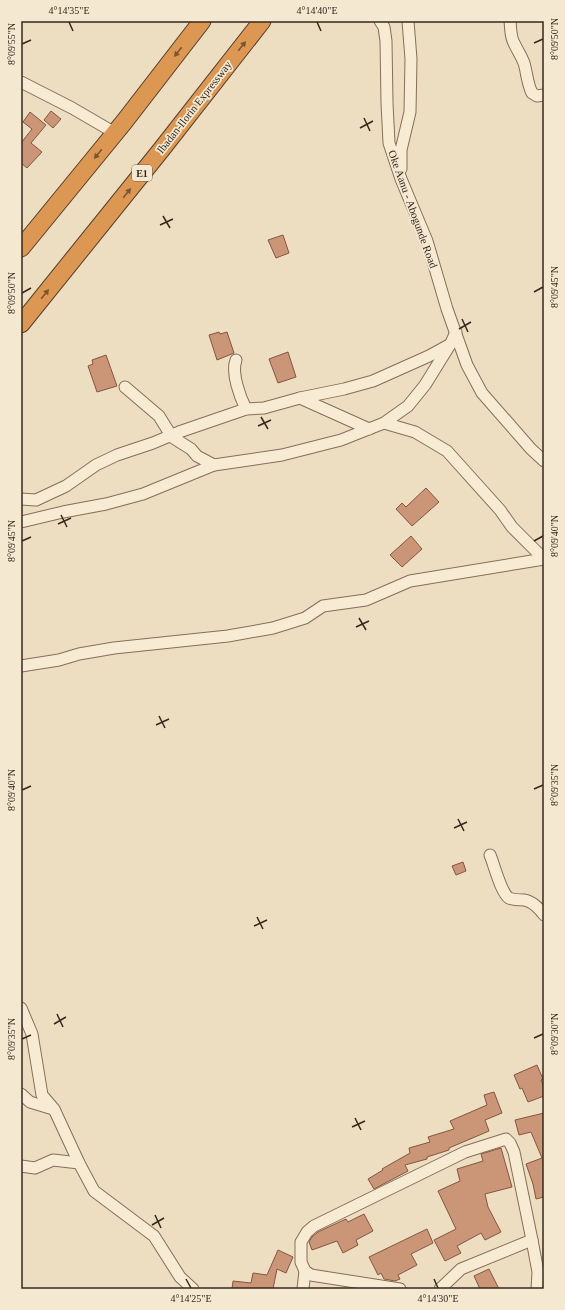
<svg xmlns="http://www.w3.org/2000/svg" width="565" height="1310" font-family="'Times New Roman',serif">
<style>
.building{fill:#cb9577;stroke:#85563f}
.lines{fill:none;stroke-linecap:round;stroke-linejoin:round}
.minor-casing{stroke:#866e59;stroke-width:13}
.highway-casing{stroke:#543d2d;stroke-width:19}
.minor{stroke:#f8ebd4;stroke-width:11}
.highway{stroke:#dc9752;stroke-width:17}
.oneway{fill:#785432}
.ticks{fill:none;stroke:#36281d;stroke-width:1.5}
.labels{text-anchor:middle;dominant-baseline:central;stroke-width:3.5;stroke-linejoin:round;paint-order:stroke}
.shield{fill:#f5e8d1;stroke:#6f6253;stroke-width:1}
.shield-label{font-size:10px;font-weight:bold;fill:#36281d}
.street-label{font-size:11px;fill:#36281d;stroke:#f5e8d1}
.neatline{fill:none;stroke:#36281d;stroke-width:1.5}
.ticks-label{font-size:10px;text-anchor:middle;fill:#36281d}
</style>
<rect width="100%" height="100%" fill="#edddc1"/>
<g class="building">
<path d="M51 111 61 119 53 128 44 120Z"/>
<path d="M30 112 46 125 31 143 42 152 27 168 21 163V143L32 129 23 122Z"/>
<path d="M283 235 289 253 276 258 268 240Z"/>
<path d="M219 332 220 334 227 332 234 353 217 360 209 335Z"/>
<path d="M288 352 296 377 278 383 269 359Z"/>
<path d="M106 355 117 386 97 392 88 366 93 364 92 360Z"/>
<path d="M426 488 439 502 412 526 396 509 402 503 406 507Z"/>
<path d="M411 536 422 549 402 567 390 555Z"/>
<path d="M463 862 466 871 456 875 452 866Z"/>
<path d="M537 1065 543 1079 541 1080 544 1087V1096L528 1102 522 1088 520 1089 514 1075Z"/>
<path d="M494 1092 502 1113 485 1120 489 1131 449 1148V1150L427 1157V1159L405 1165 408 1171 374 1189 368 1179 383 1170 382 1169 410 1153 409 1148 430 1142 428 1137 454 1129 450 1121 487 1105 484 1095Z"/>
<path d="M544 1113V1197L536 1199 533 1184 526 1164 542 1158 531 1132 519 1135 515 1120Z"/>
<path d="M501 1148 512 1187 485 1194 488 1207 501 1232 485 1240 481 1233 457 1246 461 1253 445 1261 434 1240 456 1229 438 1191 460 1181 457 1169 483 1161 481 1154Z"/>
<path d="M364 1214 373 1231 356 1240 358 1245 343 1253 337 1241 312 1250 309 1242 312 1237 318 1232 346 1219 348 1222Z"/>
<path d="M427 1229 433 1243 411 1254 417 1265 398 1275 400 1279 395 1281 384 1279 381 1273 378 1275 369 1257Z"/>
<path d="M278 1250 293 1257 286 1273 277 1269 273 1289H232L233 1281 251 1283 253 1273 267 1275Z"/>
<path d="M489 1269 499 1289H480L474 1276Z"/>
</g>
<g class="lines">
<defs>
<g id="minor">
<path d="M380 21 384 27 386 41 387 103 389 143 401 179 427 241 447 309 467 365 482 393 531 449 544 461"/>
<path d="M510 21C511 28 510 36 514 43 517 50 521 55 524 63 527 73 527 83 532 93L537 96 544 95"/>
<path d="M21 82 72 108 115 133"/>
<path d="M401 169V150L410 112 411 59 408 21"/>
<path d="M236 360C231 373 240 397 246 409"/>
<path d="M125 387 159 416 172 437 191 449 197 456 214 465"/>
<path d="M300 398 369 429"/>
<path d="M384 423 415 432 447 451 500 510 512 527 543 558"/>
<path d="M21 499 36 500 66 486 96 465 117 455 153 443 179 432 246 409 264 408 300 398 344 389 373 381 429 356 449 345"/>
<path d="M21 522 63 512 106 504 143 494 214 465 282 455 341 440 384 423 408 406 425 385 451 343 456 332"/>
<path d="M21 666 59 660 79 654 114 648 228 636 273 628 305 618 323 606 366 600 410 581 544 559"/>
<path d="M490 855C494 864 501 893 509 898 513 900 519 900 524 900 532 901 540 909 544 915"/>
<path d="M21 1008 32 1034 42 1095 54 1109 79 1163 94 1191 154 1236 180 1277 193 1289"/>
<path d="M21 1094 30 1102 53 1109"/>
<path d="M21 1166 35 1168 53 1160 79 1163"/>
<path d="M303 1289 305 1271"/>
<path d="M400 1289 311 1275 305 1271 301 1262V1242L307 1232 314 1226 465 1152 506 1139 510 1143 514 1152 532 1240 538 1272 537 1289"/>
<path d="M440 1289 461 1269 532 1240"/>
</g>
<g id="highway">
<path d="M21 248 124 122 202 21"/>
<path d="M21 324 161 150 262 21"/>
</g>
</defs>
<use href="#minor" class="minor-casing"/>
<use href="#highway" class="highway-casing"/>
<use href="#minor" class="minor"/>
<use href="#highway" class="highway"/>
</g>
<defs><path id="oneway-solid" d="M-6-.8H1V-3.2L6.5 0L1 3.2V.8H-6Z"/></defs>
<g class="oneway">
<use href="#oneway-solid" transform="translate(242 46) rotate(-52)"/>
<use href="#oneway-solid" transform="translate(178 52) rotate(128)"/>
<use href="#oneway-solid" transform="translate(98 154) rotate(129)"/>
<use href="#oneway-solid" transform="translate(127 193) rotate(-51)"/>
<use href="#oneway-solid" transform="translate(45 294) rotate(-51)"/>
</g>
<path class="ticks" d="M69 22 73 31M317 22 321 31M534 43 543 39M22 44 31 40M364 118 370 131M360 128 373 121M163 216 170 228M160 225 173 219M534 292 543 287M22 293 31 288M462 319 468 332M459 329 471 322M261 417 268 429M258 426 271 420M61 515 67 527M58 524 71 518M22 541 31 537M534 541 543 536M359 618 366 630M356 627 369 621M159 716 165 728M156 725 169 719M534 789 543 785M22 790 31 786M458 819 464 831M454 828 467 822M257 917 263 929M254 926 267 920M57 1014 63 1027M54 1024 66 1017M534 1038 543 1034M22 1039 31 1035M355 1118 361 1130M352 1127 365 1121M155 1215 161 1228M152 1225 164 1218M186 1279 191 1288M434 1279 438 1288"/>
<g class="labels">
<rect class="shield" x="132" y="165" width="20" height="16" rx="3"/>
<g class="shield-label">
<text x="142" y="173">E1</text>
</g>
<g class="street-label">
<text transform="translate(194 107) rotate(-52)">Ibadan-Ilorin Expressway</text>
<text transform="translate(413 209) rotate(70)">Oke Aanu - Abogunde Road</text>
</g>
</g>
<rect width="565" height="1310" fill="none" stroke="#f5e8d1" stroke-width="44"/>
<rect x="22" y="22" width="521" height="1266" class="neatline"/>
<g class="ticks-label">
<text x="69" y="14">4°14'35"E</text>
<text x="317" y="14">4°14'40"E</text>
<text transform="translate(554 39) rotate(-90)" y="4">8°09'50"N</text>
<text transform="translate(11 44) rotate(-90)" y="4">8°09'55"N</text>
<text transform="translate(554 287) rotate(-90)" y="4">8°09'45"N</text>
<text transform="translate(11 293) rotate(-90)" y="4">8°09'50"N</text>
<text transform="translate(554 536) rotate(-90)" y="4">8°09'40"N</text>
<text transform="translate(11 541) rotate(-90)" y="4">8°09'45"N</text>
<text transform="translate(554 785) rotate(-90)" y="4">8°09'35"N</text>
<text transform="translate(11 790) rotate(-90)" y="4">8°09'40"N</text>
<text transform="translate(554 1034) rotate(-90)" y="4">8°09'30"N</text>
<text transform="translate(11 1039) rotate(-90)" y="4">8°09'35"N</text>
<text x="191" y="1302">4°14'25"E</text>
<text x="438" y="1302">4°14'30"E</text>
</g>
</svg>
